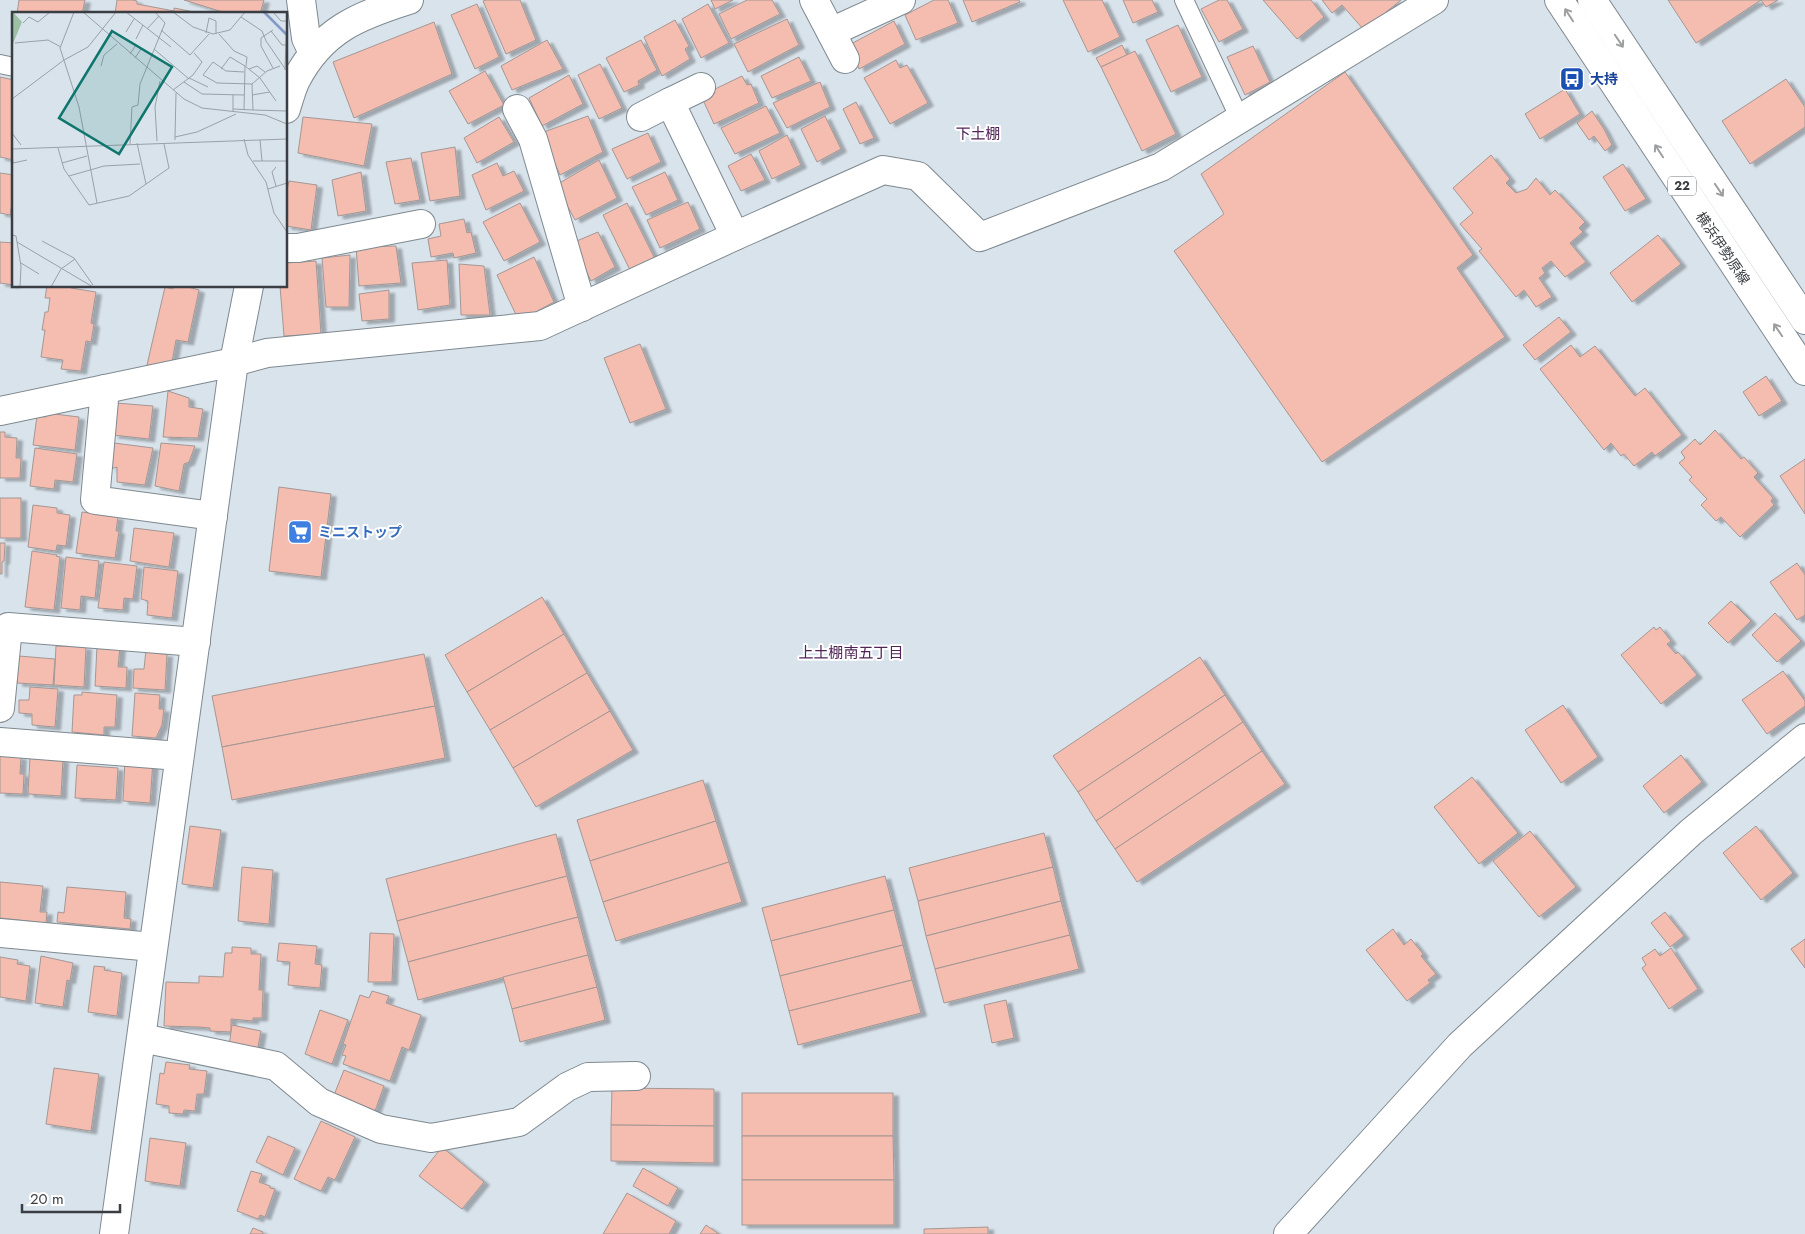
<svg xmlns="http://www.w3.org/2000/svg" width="1805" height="1234" font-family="Jost,'Noto Sans JP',sans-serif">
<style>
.building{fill:#f5bcb0;stroke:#a49794;filter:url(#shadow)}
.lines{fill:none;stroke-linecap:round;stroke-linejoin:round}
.service-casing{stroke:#7f8990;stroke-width:20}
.minor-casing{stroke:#7f8990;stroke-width:30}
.tertiary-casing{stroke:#7f8990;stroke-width:30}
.primary-casing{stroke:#7f8990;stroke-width:30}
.service{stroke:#fff;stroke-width:18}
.minor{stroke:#fff;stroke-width:28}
.tertiary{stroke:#fff;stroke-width:28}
.primary{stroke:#fff;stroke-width:28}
.oneway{stroke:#9c9ea0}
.labels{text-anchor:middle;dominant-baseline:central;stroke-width:4;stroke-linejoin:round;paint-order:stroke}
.shield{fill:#fff;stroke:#75777a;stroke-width:1}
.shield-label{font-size:12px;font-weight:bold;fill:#3a3d41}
.transit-label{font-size:14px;font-weight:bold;fill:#164399;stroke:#fff;text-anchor:start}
.street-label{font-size:14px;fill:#3a3d41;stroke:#fff}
.shop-label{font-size:14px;font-weight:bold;fill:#366cbe;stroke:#fff;text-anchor:start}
.neighbourhood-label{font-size:15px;fill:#512457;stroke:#fff}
.inset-river{fill:none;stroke:#839ac4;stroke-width:2.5}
.inset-road{fill:none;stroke:#99a1a8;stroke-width:1}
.view{fill:#0f766e;fill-opacity:0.15;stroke:#0f766e;stroke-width:2.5}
.inset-edge{fill:none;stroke:#3a3d41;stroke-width:2.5}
</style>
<defs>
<filter id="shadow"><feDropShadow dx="5.5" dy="3" stdDeviation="1" flood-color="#0004"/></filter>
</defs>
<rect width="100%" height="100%" fill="#d9e3ec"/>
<g class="building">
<path d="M19 0H85L82 14H17Z"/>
<path d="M117 0H132L137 1V4L174 11V8L194 12V14H115Z"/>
<path d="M184 0H264L260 14H229Z"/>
<path d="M486 0H520L536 40 506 54 483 1Z"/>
<path d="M711 0H733L715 9Z"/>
<path d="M747 0H772L780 14 731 39 719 14Z"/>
<path d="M934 0H948L958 23 916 40 905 15Z"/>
<path d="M963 0H1019L1020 2 972 22Z"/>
<path d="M1063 0H1102L1120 37 1088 52Z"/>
<path d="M1123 0H1152L1158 12 1133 23Z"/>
<path d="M1219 0H1227L1243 29 1219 42 1201 9Z"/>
<path d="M1263 0H1311L1324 17 1297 39Z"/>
<path d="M1322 0H1401L1364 30 1342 5 1332 13Z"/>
<path d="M1668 0H1761L1696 43Z"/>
<path d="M1761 0H1778L1766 7Z"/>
<path d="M477 4 499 57 475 69 451 15Z"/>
<path d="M708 4 729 43 701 58 682 19Z"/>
<path d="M787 19 799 45 748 72 734 44Z"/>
<path d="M675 20 689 46 685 49 690 59 662 76 644 37Z"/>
<path d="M894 21 905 44 859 69 849 45Z"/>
<path d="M434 22 452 74 354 118 333 62Z"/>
<path d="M1178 25 1202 77 1171 92 1146 40Z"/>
<path d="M547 40 563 69 512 90 501 66Z"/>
<path d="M641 40 657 70 638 81 639 85 624 92 606 58Z"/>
<path d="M1122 45 1127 55 1101 67 1096 58Z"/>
<path d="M1253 46 1270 82 1245 95 1227 57Z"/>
<path d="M1135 51 1176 134 1142 151 1101 67Z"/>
<path d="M799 57 811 81 772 98 761 76Z"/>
<path d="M896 60 900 68 907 65 928 103 890 124 864 78Z"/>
<path d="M600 64 622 108 599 119 578 75Z"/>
<path d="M485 71 504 105 468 124 449 91Z"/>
<path d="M1345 72 1473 255 1457 268 1505 337 1322 462 1174 251 1224 214 1201 174Z"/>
<path d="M569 75 583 104 542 126 529 98Z"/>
<path d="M742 76 747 85 751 84 759 103 714 124 703 100 715 93 713 90Z"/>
<path d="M0 77 14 80V160L0 157Z"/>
<path d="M1786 79 1805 107V127L1750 164 1722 121Z"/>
<path d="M820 82 830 107 787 128 773 103Z"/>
<path d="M1565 89 1580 114 1540 139 1525 114Z"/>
<path d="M856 102 874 138 860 144 843 109Z"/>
<path d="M766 106 780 133 735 154 721 128Z"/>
<path d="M1592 111 1604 129 1612 145 1605 151 1594 136 1589 140 1577 123Z"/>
<path d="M588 116 603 152 560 175 541 133Z"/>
<path d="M825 116 841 149 817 162 801 129Z"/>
<path d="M303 117 372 124 364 166 298 153Z"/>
<path d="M499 117 514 142 477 163 464 138Z"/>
<path d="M648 133 661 162 627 179 612 149Z"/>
<path d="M787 135 801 165 772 179 759 151Z"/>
<path d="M455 147 460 196 430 201 421 153Z"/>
<path d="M751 154 765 180 741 191 728 166Z"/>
<path d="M1491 155 1510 179 1506 183 1516 193 1527 189 1536 178 1550 195 1555 190 1585 222 1579 228 1583 232 1570 243 1586 262 1565 277 1551 261 1542 268 1545 273 1539 278 1552 297 1536 307 1524 290 1516 297 1479 251 1482 249 1460 224 1473 213 1453 188Z"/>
<path d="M411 158 420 200 395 204 386 162Z"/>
<path d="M599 160 617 198 575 220 556 185Z"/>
<path d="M497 163 503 176 514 171 524 191 486 210 472 175Z"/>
<path d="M1623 164 1646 199 1625 211 1603 177Z"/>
<path d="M361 172 366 211 338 216 332 180Z"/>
<path d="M665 172 678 200 646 215 632 187Z"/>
<path d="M0 173 14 175V191L10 215 0 213Z"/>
<path d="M289 181 317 185 311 230 286 226V193Z"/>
<path d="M688 202 700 229 660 248 647 220Z"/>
<path d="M520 203 540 242 504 261 483 222Z"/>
<path d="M627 203 655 259 630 270 603 215Z"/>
<path d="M464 219 467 233 471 232 476 253 454 258 453 253 431 257 428 239 441 236 439 224Z"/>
<path d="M598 232 615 267 591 281 572 243Z"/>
<path d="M1658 235 1681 264 1632 302 1610 273Z"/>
<path d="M0 242 14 243V285L0 283Z"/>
<path d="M396 246 401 283 359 286 356 247Z"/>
<path d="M350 255 349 307H326L322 258Z"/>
<path d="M534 257 554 302 519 321 497 275Z"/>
<path d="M447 260 450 305 418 310 412 263Z"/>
<path d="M316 261 321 334 284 336 280 286H286V263Z"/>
<path d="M459 264 484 266 490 315H461Z"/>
<path d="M47 286H72L71 288 96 292 91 323 94 324 91 342 86 341 81 371 61 369 63 360 41 357 45 330H42L45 312H48L50 298H45Z"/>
<path d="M174 286H184L199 290 188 342 176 340 172 362 154 366 147 365 165 287 173 289Z"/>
<path d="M389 290V319L362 321 359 294Z"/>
<path d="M1559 317 1571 332 1535 360 1523 345Z"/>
<path d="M640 344 666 409 630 423 604 358Z"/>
<path d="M1571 345 1580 357 1595 346 1635 396 1645 388 1682 435 1655 456 1652 452 1634 466 1624 454 1621 456 1611 443 1604 450 1540 369Z"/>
<path d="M1766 376 1782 401 1759 416 1743 392Z"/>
<path d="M168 391 189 398V407L203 409 198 438 163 437Z"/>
<path d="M116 403 153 406 149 439 113 435Z"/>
<path d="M46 413 79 417 75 450 33 445 37 416 46 417Z"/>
<path d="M1715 430 1741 459 1744 457 1758 473 1754 477 1773 498 1771 501 1774 505 1740 537 1721 517 1716 521 1701 505 1707 499 1689 480 1692 477 1679 463 1685 458 1681 452 1695 439 1700 445Z"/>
<path d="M0 432H5V437L17 438 16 458H21L20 478H0Z"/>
<path d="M114 443 153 448 145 485 117 482V467L111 469Z"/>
<path d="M161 443 195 446 189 462 184 464 179 491 155 486Z"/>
<path d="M35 448 77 454 73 482 55 480 54 489 30 486Z"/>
<path d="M1805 459V514L1780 476Z"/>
<path d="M279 487 331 494 321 577 269 571Z"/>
<rect x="0" y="498" width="21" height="40"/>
<path d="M33 505 57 508V513L70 515 66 546 57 545 56 551 28 547Z"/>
<path d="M82 512 118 517 116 531H119L115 558 76 553Z"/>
<path d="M134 528 174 533 169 567 130 561Z"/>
<path d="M0 543H5L4 561 2 562V574H0Z"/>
<path d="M32 551 57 555 56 556 60 557 54 610 25 607Z"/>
<path d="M66 557 99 561 95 598 81 596 80 610 61 608Z"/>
<path d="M104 562 137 566 133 599 124 598 123 610 98 608Z"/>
<path d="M1797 563 1805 575V615L1797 620 1770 582Z"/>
<path d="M144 567 178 571 172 618 147 615 148 601 141 599Z"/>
<path d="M542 597 564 634 467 692 445 655Z"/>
<path d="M1731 601 1751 621 1728 643 1708 623Z"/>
<path d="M1775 613 1801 641 1777 662 1752 635Z"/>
<path d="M1654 627 1656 630 1660 627 1671 641 1667 644 1676 654 1678 652 1697 675 1661 704 1621 655Z"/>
<path d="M564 634 587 673 490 730 467 692Z"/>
<path d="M56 646 86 647 84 687 54 685Z"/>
<path d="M97 646 120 647 118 667H127L126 688 95 686Z"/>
<path d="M146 650 161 651V654H167L165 690 133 688 134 669H144Z"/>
<path d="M424 654 435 706 222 747 212 696Z"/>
<path d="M19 656 55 659 53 685 17 683Z"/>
<path d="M1200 657 1225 695 1078 792 1053 756Z"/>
<path d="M1783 671 1805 701V706L1767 734 1742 700Z"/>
<path d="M587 673 610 711 513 768 490 730Z"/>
<path d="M30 687 58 689 55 727 32 725V714L19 713V700H29Z"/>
<path d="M82 692 117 695 115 727H104V735L72 732 74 695H82Z"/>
<path d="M135 693 160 695 159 709H164L162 725 156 738 132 736Z"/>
<path d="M1225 695 1243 722 1096 821 1078 792Z"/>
<path d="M1563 705 1598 757 1561 783 1525 730Z"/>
<path d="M435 706 445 758 232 800 222 747Z"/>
<path d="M610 711 633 750 536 807 513 768Z"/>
<path d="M1243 722 1262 751 1115 849 1096 821Z"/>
<path d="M1262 751 1285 784 1137 882 1115 849Z"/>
<path d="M0 755 21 757 20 774H24L23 794 0 793Z"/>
<path d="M1681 755 1702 782 1664 813 1643 786Z"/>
<path d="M30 757 63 759 61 796 28 794Z"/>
<path d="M125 759 153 761 150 803 123 801Z"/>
<path d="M77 765 118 768 116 800 75 798Z"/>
<path d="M1472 777 1518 833 1479 864 1434 807Z"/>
<path d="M703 780 716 821 590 861 577 820Z"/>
<path d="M716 821 729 862 603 902 590 861Z"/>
<path d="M190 826 221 830 213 888 182 884Z"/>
<path d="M1756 826 1793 873 1761 900 1723 853Z"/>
<path d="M1530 831 1576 887 1539 917 1493 861Z"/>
<path d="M1044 833 1053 867 918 901 909 868Z"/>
<path d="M556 834 567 876 397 921 386 879Z"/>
<path d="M729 862 742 902 616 941 603 902Z"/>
<path d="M242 867 273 870 269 924 238 921Z"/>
<path d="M1053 867 1061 901 926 936 918 901Z"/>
<path d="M567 876 578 917 408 962 397 921Z"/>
<path d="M885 876 894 910 771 941 762 908Z"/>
<path d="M0 882 43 886 40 912H47L46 923 0 918Z"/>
<path d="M67 887 126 892 124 918 131 919 130 929 57 922 58 912 64 913Z"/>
<path d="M1061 901 1070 935 935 969 926 936Z"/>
<path d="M894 910 903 945 780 976 771 941Z"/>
<path d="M1665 912 1684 936 1670 947 1651 923Z"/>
<path d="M578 917 588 955 418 1000 408 962Z"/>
<path d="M1393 929 1404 945 1411 939 1423 954 1421 956 1436 974 1428 980 1430 983 1407 1001 1366 950Z"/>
<path d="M370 933 394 934 392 982H368Z"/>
<path d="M1070 935 1079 969 944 1003 935 969Z"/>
<path d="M1805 939V968L1791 949Z"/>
<path d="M279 943 317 946 315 964 322 965 320 988 288 985 290 962 277 961Z"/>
<path d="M903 945 912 980 789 1011 780 976Z"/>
<path d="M232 947 251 948V954H261L259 990H263L262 1018H253V1021L231 1019V1032L210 1031V1028L199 1027 164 1026 166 982 199 983V976L223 977 225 953H232Z"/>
<path d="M1671 948 1698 989 1669 1009 1642 968 1646 965 1642 958 1655 949 1660 956Z"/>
<path d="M588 955 597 987 512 1009 503 977Z"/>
<path d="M41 956 73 963 70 981 67 980 63 1007 35 1003Z"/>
<path d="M0 957 18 960 17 964 30 966 26 1001 0 997Z"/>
<path d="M94 966 105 967 104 970 122 973 117 1016 88 1012Z"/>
<path d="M912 980 921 1013 798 1045 789 1011Z"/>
<path d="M597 987 605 1020 520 1042 512 1009Z"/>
<path d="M372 991 389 996 386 1003 421 1015 409 1050 402 1047 390 1081 343 1064 346 1056 342 1055 346 1045 343 1044 360 995 369 998Z"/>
<path d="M1006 1000 1014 1038 992 1043 984 1005Z"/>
<path d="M320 1010 348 1020 332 1064 305 1054Z"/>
<path d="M232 1025 261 1031 257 1052 229 1046Z"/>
<path d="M166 1062 190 1065 189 1069 207 1071 204 1094H197L195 1111 184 1110 183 1114 169 1113V1106L156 1104 160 1073 164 1074Z"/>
<path d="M54 1068 99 1074 91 1131 46 1124Z"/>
<path d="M344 1070 384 1086 375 1111 334 1095Z"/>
<path d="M612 1088 714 1089V1126L611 1125Z"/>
<rect x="742" y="1093" width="151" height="43"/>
<path d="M321 1121 355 1137 335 1180 328 1177 321 1191 294 1179Z"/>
<path d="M611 1125 714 1126V1163L611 1161Z"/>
<path d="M268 1136 295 1148 283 1175 256 1162Z"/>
<path d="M742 1136H893L894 1180H742Z"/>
<path d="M150 1138 186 1143 180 1186 145 1181Z"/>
<path d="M442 1147 484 1182 462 1209 419 1176Z"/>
<path d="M643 1168 678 1188 668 1206 633 1186Z"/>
<path d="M251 1171 262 1174 259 1182 270 1186V1188L275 1189 265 1217 260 1215 258 1219 237 1211Z"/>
<rect x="742" y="1180" width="152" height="45"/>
<path d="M627 1193 676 1221 669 1234H603Z"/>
<path d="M706 1225 719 1234H700Z"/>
<path d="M988 1227V1234H924V1229Z"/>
<path d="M253 1228 263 1232 262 1234H250Z"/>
</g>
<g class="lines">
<defs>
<g id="service">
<path d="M1184 0 1240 119"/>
<path d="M0 64 14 67"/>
</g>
<g id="minor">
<path d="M301 0 306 38 313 53"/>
<path d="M814 0 845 59"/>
<path d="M831 32 901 0"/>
<path d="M670 102 701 87"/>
<path d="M517 109 533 139 582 307"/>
<path d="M641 117 670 102 735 236"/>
<path d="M286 248H298L421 224"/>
<path d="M105 389 95 500 213 516"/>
<path d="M0 411 234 362 267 353 540 326 735 236 883 170 918 176 980 237 1161 167 1434 0"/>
<path d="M0 708 8 627 196 642"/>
<path d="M0 742 179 756"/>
<path d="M0 933 153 947"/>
<path d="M142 1038 276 1066 319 1102 381 1129 431 1138 519 1122 567 1087 588 1077 636 1076"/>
<path d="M1288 1234 1460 1045 1691 832 1805 738"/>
</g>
<g id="tertiary">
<path d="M286 109C289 99 292 88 296 80 322 30 358 16 409 0"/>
<path d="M114 1234 234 362 249 286"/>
</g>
<g id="primary">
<path d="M1559 0 1805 371"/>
<path d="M1592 0 1805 320"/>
</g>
</defs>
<use href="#service" class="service-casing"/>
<use href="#minor" class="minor-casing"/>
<use href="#tertiary" class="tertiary-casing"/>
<use href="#primary" class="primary-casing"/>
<use href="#service" class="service"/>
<use href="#minor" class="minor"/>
<use href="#tertiary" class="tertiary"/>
<use href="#primary" class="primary"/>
</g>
<defs><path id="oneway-shaft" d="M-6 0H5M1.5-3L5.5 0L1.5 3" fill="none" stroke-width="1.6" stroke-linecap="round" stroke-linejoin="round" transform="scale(1.25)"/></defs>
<g class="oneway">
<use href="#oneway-shaft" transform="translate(1569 15) rotate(-123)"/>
<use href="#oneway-shaft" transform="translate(1619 41) rotate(56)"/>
<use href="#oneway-shaft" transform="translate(1659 151) rotate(-123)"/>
<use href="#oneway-shaft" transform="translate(1719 190) rotate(56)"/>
<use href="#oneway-shaft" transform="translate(1778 330) rotate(-124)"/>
</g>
<defs>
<symbol id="bus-square" viewBox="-11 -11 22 22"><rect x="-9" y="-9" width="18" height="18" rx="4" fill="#1a4fb4" stroke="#fff"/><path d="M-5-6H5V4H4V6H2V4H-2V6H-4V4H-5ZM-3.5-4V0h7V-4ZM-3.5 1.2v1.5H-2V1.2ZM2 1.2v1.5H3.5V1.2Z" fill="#fff"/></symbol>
<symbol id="supermarket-square" viewBox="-11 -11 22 22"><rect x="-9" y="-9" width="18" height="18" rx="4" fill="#3f7fe0" stroke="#fff"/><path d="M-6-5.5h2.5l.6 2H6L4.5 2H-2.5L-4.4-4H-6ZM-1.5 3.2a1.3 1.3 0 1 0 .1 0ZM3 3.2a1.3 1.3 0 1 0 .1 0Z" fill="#fff"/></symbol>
</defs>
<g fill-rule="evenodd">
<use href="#bus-square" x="1558" y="65" width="28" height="28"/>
<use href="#supermarket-square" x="286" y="518" width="28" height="28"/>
</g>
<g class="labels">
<rect class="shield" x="1668" y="176.5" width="28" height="19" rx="4"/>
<g class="shield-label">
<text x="1682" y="186">22</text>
</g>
<g class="transit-label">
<text x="1590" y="79">大持</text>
</g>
<g class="street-label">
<text transform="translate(1723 248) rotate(56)">横浜伊勢原線</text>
</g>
<g class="shop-label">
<text x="318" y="532">ミニストップ</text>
</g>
<g class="neighbourhood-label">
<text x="978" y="134">下土棚</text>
<text x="851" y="653">上土棚南五丁目</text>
</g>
</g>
<g transform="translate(12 12)">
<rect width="275" height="275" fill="#d9e3ec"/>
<path d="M1 0 10 10 0 34V0Z" fill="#9dc1a4"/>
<path class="inset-river" d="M252 0 275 23"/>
<path class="inset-road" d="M62 0 48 36 67 95 85 191M71 0 172 87 190 96 253 103 275 112M114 0 159 35M161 0 181 15 201 22 218 18 233 0M261 0 269 9H274M229 5 250 19 252 24 249 26V34L261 56M11 11 17 5 26 10 38 0M135 17 147 4M149 18 178 43 197 22M261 18 252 24 254 29 274 58M259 19 270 33H274M114 20 122 7M194 21 197 6 204 9V22M207 22 222 39 235 45 234 54M124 27 131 13M3 31 36 28 49 35M142 37 177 67M118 42 124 33 129 37 123 46M89 54 92 43 105 32M209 57 218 45 233 54 248 66 264 89M237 57 245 54 253 60M273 58 275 0M177 66 196 75M172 70 190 82 232 83M240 72 255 59 268 54M161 78 181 63 190 50 182 41M240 83 258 80M0 87 52 48 76 35 104 0M221 97 241 98 240 72 205 71 191 63 201 50 214 59 232 60M232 98 233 54M241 98 275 99M221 99V83M0 121 9 133M163 125 164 81M232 127 236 143 254 170 262 201 275 220M163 128V125L185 120 224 102M248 128 250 149M145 129 143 95 148 69M125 131 134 172M118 132 120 95 126 93 128 72 153 11 143 0M46 136 52 157 77 193 117 184 157 156 152 132M0 137 275 127M0 143 1 151 15 148M241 149H275M50 151 75 144M57 164 92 154 128 152M264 174 260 160 264 155M256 177 275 171M0 223 4 224 9 254 8 275M30 229 62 246 81 273M5 230 81 275M9 251 27 262M39 275 49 257 63 247"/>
<path class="view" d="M100 19 160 55 107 142 47 106Z"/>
<rect width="275" height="275" class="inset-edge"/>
</g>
<path d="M22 1204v8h98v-8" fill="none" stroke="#3a3d41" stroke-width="2.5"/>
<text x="30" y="1204" font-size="15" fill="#3a3d41" stroke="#ffffff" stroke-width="4" paint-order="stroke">20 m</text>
</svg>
